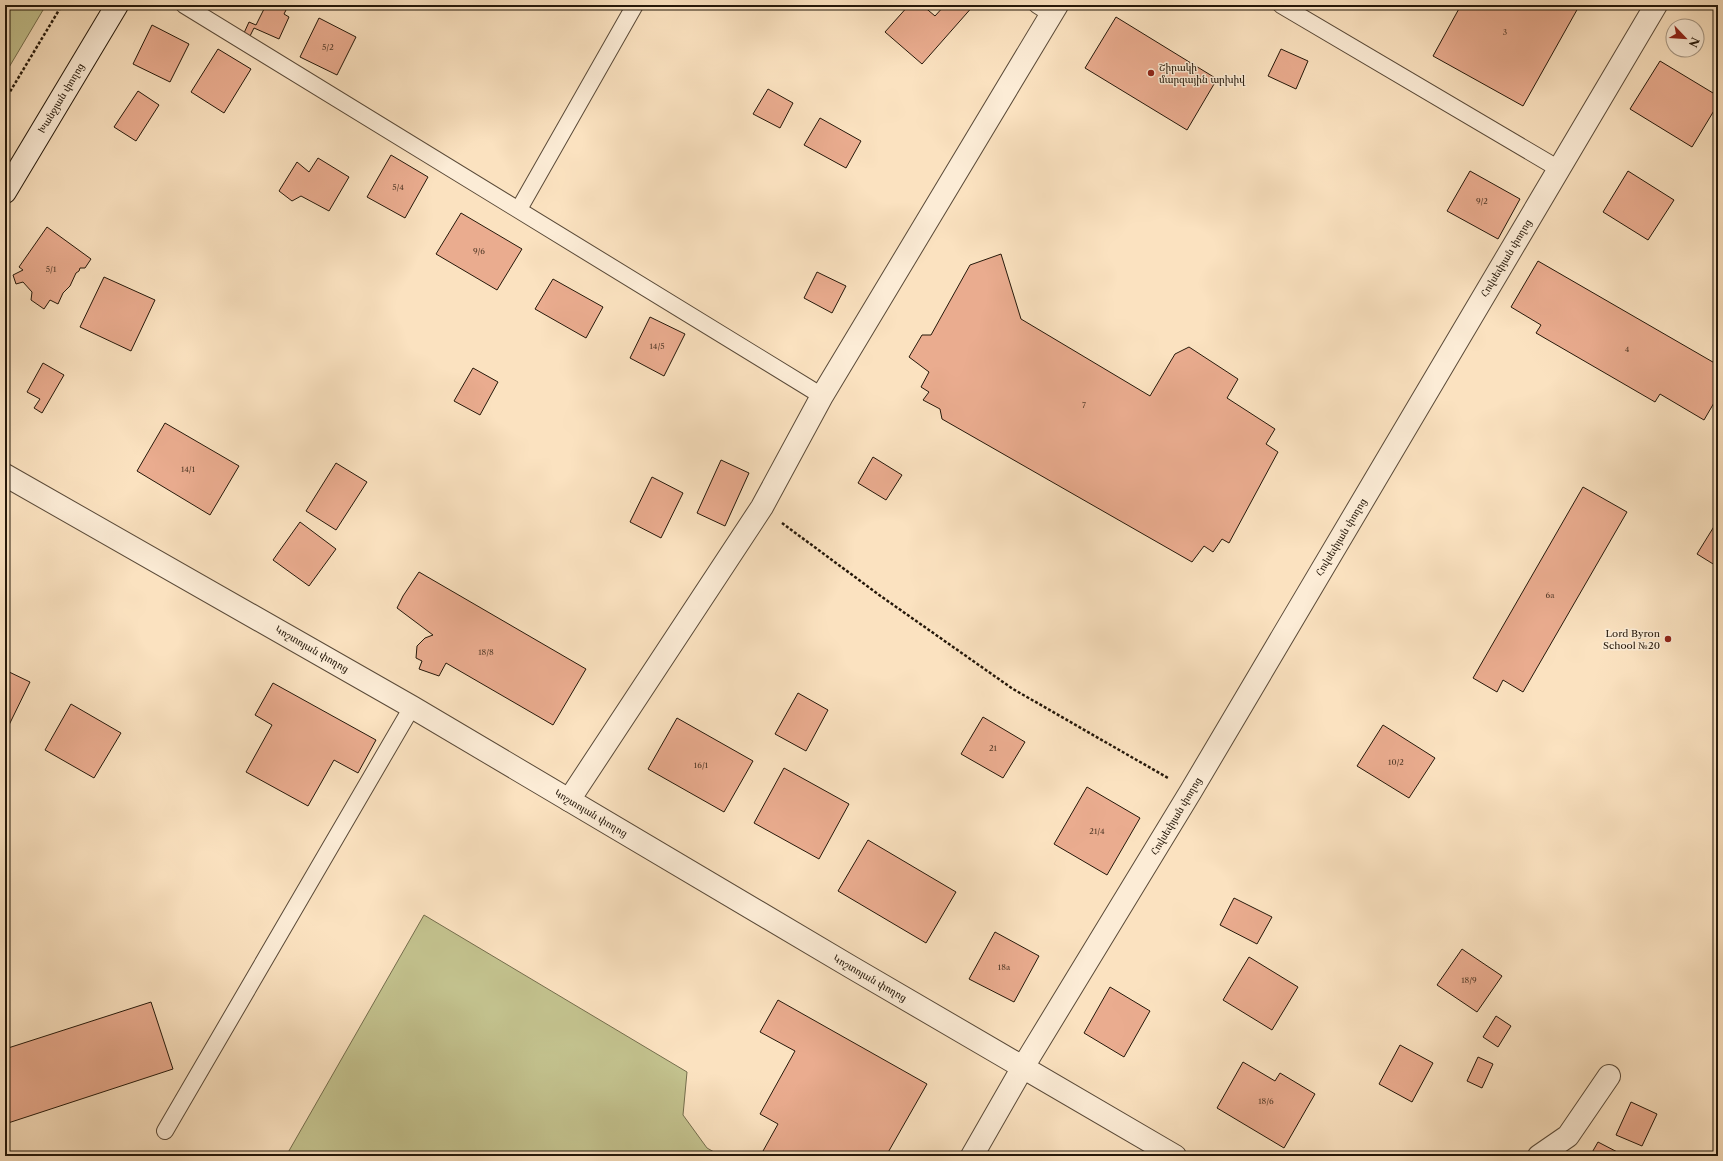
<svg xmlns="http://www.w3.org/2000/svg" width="1723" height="1161" font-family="'Libre Caslon Text','Noto Serif Armenian',serif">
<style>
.green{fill:#c3c28e;stroke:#746d4c}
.building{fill:#eaac8f;stroke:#25180a}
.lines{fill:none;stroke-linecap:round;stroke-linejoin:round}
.service-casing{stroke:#5a4a38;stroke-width:18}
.minor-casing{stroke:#5a4a38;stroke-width:24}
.tertiary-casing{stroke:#5a4a38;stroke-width:24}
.secondary-casing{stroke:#25180a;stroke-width:24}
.path{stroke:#25180a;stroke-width:2.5;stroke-dasharray:3 2;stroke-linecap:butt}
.service{stroke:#fcecd6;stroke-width:16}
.minor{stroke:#fcecd6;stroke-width:22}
.tertiary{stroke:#fcecd6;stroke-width:22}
.secondary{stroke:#fcecd6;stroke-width:22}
.poi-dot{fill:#8f2418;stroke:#fcecd6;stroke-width:1.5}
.labels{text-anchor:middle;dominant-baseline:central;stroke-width:3;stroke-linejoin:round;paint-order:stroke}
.number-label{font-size:8px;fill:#563d2b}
.poi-label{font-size:10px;fill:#25180a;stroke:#fcecd6;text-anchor:start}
.street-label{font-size:10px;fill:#25180a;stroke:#fcecd6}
</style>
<rect width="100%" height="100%" fill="#fbe2c0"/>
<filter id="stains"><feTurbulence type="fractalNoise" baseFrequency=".005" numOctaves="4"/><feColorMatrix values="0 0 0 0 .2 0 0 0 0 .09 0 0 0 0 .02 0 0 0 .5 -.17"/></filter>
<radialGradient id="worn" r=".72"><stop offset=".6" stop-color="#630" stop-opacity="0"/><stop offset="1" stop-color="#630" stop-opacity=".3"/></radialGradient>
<g class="green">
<path d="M5 5H46L5 74Z"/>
<path d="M424 915 687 1072 683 1115 707 1148 721 1156H286Z"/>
</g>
<g class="building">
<path d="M266 5 288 6 284 14 289 17 279 39 254 28 250 36 244 33 249 22 256 25Z"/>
<path d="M909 5H922L935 16 945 5H974L922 64 885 32Z"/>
<path d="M1461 5H1572L1578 8 1523 106 1433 56Z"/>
<path d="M1116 17 1217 79 1187 130 1085 68Z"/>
<path d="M319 18 356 37 337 75 300 57Z"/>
<path d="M152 25 189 44 170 82 133 64Z"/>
<path d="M218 49 251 69 224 113 191 92Z"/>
<path d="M1281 49 1308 61 1296 89 1268 76Z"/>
<path d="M1660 61 1718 96V104L1692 147 1630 109Z"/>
<path d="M768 89 793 103 780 128 753 114Z"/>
<path d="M138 91 159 105 136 141 114 127Z"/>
<path d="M820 118 861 141 846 168 804 145Z"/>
<path d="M391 155 428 177 405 218 367 197Z"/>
<path d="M318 158 349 177 329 211 301 196 292 201 279 191 297 162 309 172Z"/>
<path d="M1470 171 1520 199 1498 239 1447 211Z"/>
<path d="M1628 171 1674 200 1648 240 1603 212Z"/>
<path d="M461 213 522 249 497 290 436 254Z"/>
<path d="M47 227 91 259 85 268H80L79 271 76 273 70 286 63 293 58 304 50 300 44 309 31 300 32 292 23 282 16 284 13 275 23 270 19 267Z"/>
<path d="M1001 254 1021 319 1150 396 1175 354 1189 347 1238 379 1227 398 1275 429 1266 444 1278 452 1229 543 1222 539 1213 552 1204 546 1192 562 942 419 940 409 923 400 929 392 921 387 929 372 909 357 922 335H931L970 265Z"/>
<path d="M1538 261 1718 365V396L1704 420 1660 394 1655 402 1536 333 1541 325 1511 307Z"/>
<path d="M817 272 846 286 832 313 804 298Z"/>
<path d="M104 277 155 300 131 351 80 327Z"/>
<path d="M553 279 603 307 586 338 535 309Z"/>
<path d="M650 317 685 334 664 376 630 358Z"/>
<path d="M43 363 64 375 42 413 34 408 40 399 27 392Z"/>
<path d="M473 368 498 382 480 415 454 401Z"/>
<path d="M165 423 239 466 210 515 137 471Z"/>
<path d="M873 457 902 475 886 500 858 483Z"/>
<path d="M721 460 749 473 725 526 697 513Z"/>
<path d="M336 463 367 482 336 530 306 511Z"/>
<path d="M652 477 683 493 661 538 630 522Z"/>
<path d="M1583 487 1627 512 1523 692 1503 680 1497 692 1473 678Z"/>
<path d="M1718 520V567L1697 554Z"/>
<path d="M300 522 336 549 309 586 273 560Z"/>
<path d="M419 572 586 669 553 725 446 663 439 676 419 669 422 661 416 658 417 646 425 638 433 635 397 608 403 596Z"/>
<path d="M5 670 30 682 9 725 5 723Z"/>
<path d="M273 683 376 740 358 773 334 760 308 806 246 772 272 725 255 715Z"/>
<path d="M798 693 828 710 806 751 775 734Z"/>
<path d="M71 704 121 733 94 778 45 750Z"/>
<path d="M983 717 1025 742 1003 778 961 754Z"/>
<path d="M677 718 753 761 724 812 648 769Z"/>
<path d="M1383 725 1435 758 1409 798 1357 766Z"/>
<path d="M784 768 849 804 819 859 754 823Z"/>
<path d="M1087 787 1140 818 1107 875 1054 844Z"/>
<path d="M868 840 956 892 926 943 838 891Z"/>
<path d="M1234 898 1272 917 1257 944 1220 925Z"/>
<path d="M995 932 1039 956 1014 1002 969 979Z"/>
<path d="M1462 949 1502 976 1477 1012 1437 985Z"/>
<path d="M1249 957 1298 987 1272 1030 1223 1000Z"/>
<path d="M1110 987 1150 1011 1124 1057 1084 1033Z"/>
<path d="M778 1000 927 1084 886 1156H772L763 1151 778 1124 760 1114 795 1051 760 1032Z"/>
<path d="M151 1002 173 1069 5 1124V1049Z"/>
<path d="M1496 1016 1511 1026 1498 1047 1483 1037Z"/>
<path d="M1400 1045 1433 1063 1412 1102 1379 1084Z"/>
<path d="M1478 1057 1493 1064 1482 1088 1467 1081Z"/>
<path d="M1243 1062 1275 1081 1280 1073 1315 1094 1284 1148 1217 1108Z"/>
<path d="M1631 1102 1657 1114 1642 1146 1616 1135Z"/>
<path d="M1598 1142 1625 1156H1590Z"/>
</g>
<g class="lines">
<defs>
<g id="service">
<path d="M184 5 822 396"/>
<path d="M1037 5 1051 14"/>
<path d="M1281 5 1559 169"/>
<path d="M519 209 635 5"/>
<path d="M165 1131 412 707"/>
</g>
<g id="minor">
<path d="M569 800 762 507 822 396 1057 5"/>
<path d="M972 1156 1023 1067 1191 791 1656 5"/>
<path d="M1539 1156 1568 1136 1609 1076"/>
</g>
<path id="tertiary" d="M5 475 412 707 851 967 1175 1156"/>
<path id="secondary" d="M5 192 117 5"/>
</defs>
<use href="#service" class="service-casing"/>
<use href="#minor" class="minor-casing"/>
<use href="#tertiary" class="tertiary-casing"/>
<use href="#secondary" class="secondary-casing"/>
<g class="path">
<path d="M5 100 62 5"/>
<path d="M782 523 882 597 1013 689 1168 778"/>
</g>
<use href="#service" class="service"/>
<use href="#minor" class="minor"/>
<use href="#tertiary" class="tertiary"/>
<use href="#secondary" class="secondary"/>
</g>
<g class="poi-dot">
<circle cx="1151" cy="73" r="4"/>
<circle cx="1668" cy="639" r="4"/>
</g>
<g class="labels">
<g class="number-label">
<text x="1505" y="32">3</text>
<text x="328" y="47">5/2</text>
<text x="398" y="187">5/4</text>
<text x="1482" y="201">9/2</text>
<text x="479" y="251">9/6</text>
<text x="51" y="269">5/1</text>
<text x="657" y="346">14/5</text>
<text x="1627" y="349">4</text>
<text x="1084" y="405">7</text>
<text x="188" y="469">14/1</text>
<text x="1550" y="595">6a</text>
<text x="486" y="652">18/8</text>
<text x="993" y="748">21</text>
<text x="1396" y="762">10/2</text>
<text x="701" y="765">16/1</text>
<text x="1097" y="831">21/4</text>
<text x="1004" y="967">18a</text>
<text x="1469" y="980">18/9</text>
<text x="1266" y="1101">18/6</text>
</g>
<g class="poi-label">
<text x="1159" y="67">Շիրակի<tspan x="1159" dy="12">մարզային արխիվ</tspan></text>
<text x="1660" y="633" text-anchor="end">Lord Byron<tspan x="1660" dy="12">School №20</tspan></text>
</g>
<g class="street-label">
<text transform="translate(61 98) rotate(-59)">Խանջյան փողոց</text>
<text transform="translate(1506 258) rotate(-59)">Հովսեփյան փողոց</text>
<text transform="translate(1341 537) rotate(-59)">Հովսեփյան փողոց</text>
<text transform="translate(312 649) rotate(30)">Կոշտոյան փողոց</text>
<text transform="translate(591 813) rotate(31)">Կոշտոյան փողոց</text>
<text transform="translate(1176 816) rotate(-59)">Հովսեփյան փողոց</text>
<text transform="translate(870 978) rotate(30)">Կոշտոյան փողոց</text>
</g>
</g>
<rect width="1723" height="1161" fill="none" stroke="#fbe2c0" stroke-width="20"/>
<rect x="6" y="6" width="1711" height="1149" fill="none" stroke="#25180a" stroke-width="2"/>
<rect x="10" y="10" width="1703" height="1141" fill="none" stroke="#25180a"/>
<g transform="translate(1685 38) rotate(115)"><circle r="19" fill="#fcecd6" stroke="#a69784"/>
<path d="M0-3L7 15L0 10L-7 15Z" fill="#8f2418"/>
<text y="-6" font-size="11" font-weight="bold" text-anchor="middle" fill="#25180a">N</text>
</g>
<rect width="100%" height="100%" filter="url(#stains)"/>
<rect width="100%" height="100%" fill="url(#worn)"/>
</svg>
